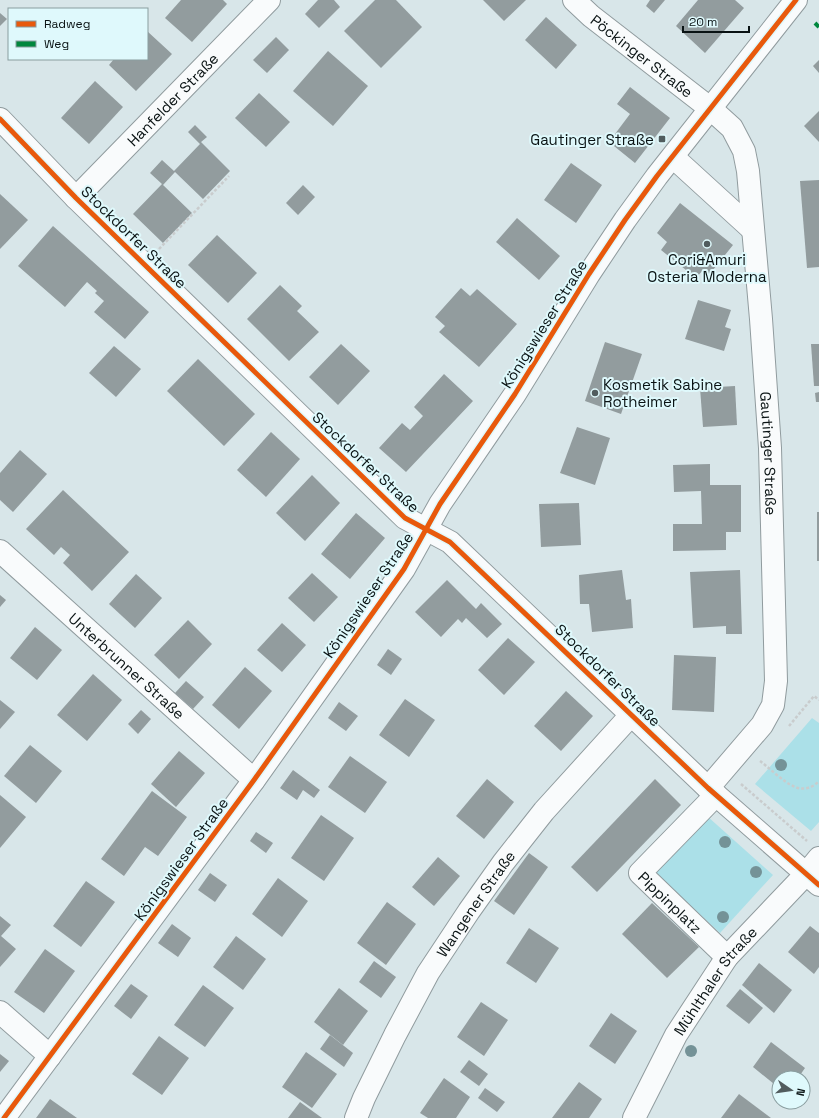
<svg xmlns="http://www.w3.org/2000/svg" width="819" height="1118" font-family="'Space Grotesk',sans-serif">
<style>
.green{fill:#abe0e8}
.building{fill:#929c9e}
.lines{fill:none;stroke-linecap:round;stroke-linejoin:round}
.minor-casing{stroke:#909b9e;stroke-width:24}
.path{stroke:#c9cccd;stroke-width:2.5;stroke-dasharray:3 2;stroke-linecap:butt}
.minor{stroke:#f9fbfc;stroke-width:22}
.quiet{stroke:#00873e;stroke-width:4;stroke-dasharray:8 4;stroke-linecap:butt}
.cycleway-casing{stroke:#dff9fc;stroke-width:8}
.cycleway{stroke:#e8590c;stroke-width:5}
.tree{fill:#749297}
.poi-dot{fill:#515c5e;stroke:#dff9fc;stroke-width:1.5}
.labels{text-anchor:middle;dominant-baseline:central;stroke-width:4;stroke-linejoin:round;paint-order:stroke}
.street-label{font-size:15px;fill:#091213;stroke:#dff9fc}
.poi-label{font-size:15px;fill:#091213;stroke:#dff9fc;text-anchor:end}
</style>
<rect width="100%" height="100%" fill="#d8e6e9"/>
<g class="green">
<path d="M812 718 819 723V822L811 831 755 784Z"/>
<path d="M707 816 773 875 720 933 653 871Z"/>
</g>
<g class="building">
<path d="M181 0H223L227 4 192 42 165 18Z"/>
<path d="M318 0H334L340 7 319 28 305 14Z"/>
<path d="M375 0H396L422 27 381 68 344 31Z"/>
<path d="M483 0H526L504 21Z"/>
<path d="M650 0H665L654 13 646 6Z"/>
<path d="M698 0H735L744 8 705 53 676 26Z"/>
<path d="M0 13 7 19 0 26Z"/>
<path d="M546 17 577 45 556 69 525 40Z"/>
<path d="M147 31 172 54 136 91 109 65 114 59H147Z"/>
<path d="M276 37 289 50 267 73 253 60Z"/>
<path d="M328 51 368 86 333 126 293 91Z"/>
<path d="M819 60V73L813 66Z"/>
<path d="M95 81 123 107 89 144 61 118Z"/>
<path d="M630 87 670 118 635 163 609 142 630 114 617 104Z"/>
<path d="M259 93 290 122 266 147 235 118Z"/>
<path d="M819 111V142L804 126Z"/>
<path d="M195 125 207 137 201 142 230 171 203 199 175 172 163 185 192 213 163 243 133 214 162 184 150 173 162 160 174 171 200 144 188 132Z"/>
<path d="M571 163 602 185 576 223 544 200Z"/>
<path d="M819 180V267L807 268 800 181Z"/>
<path d="M303 185 315 197 298 215 286 203Z"/>
<path d="M0 194 28 220 0 249Z"/>
<path d="M680 203 733 245 709 275 703 270 696 278 661 250 667 242 657 233Z"/>
<path d="M517 218 560 256 539 280 496 242Z"/>
<path d="M53 226 149 312 125 339 94 312 104 301 95 293 97 291 87 282 65 307 18 266Z"/>
<path d="M217 235 257 273 228 303 188 265Z"/>
<path d="M280 285 302 306 297 311 319 332 289 361 247 319Z"/>
<path d="M461 288 470 296 477 289 517 324 479 367 439 332 445 326 435 317Z"/>
<path d="M698 300 731 310 725 327 731 329 724 351 685 339Z"/>
<path d="M605 342 642 354 621 414 585 401Z"/>
<path d="M341 344 370 371 338 405 309 377Z"/>
<path d="M811 344H819V386H814Z"/>
<path d="M114 346 141 369 116 397 89 373Z"/>
<path d="M198 359 255 414 224 446 167 391Z"/>
<path d="M444 374 473 401 406 472 379 448 402 423 410 430 423 416 414 407Z"/>
<path d="M735 386 737 425 703 427 700 388Z"/>
<path d="M819 392V402H816L815 393Z"/>
<path d="M577 427 610 438 595 485 560 473Z"/>
<path d="M271 432 300 459 266 497 237 470Z"/>
<path d="M20 450 47 474 13 512 0 500V473Z"/>
<path d="M710 464V485H741V532H726V550L673 551V524H702L701 491 674 492 673 465Z"/>
<path d="M312 475 340 503 305 541 276 513Z"/>
<path d="M63 490 129 552 92 591 63 563 70 555 61 547 54 555 26 529Z"/>
<path d="M579 503 581 545 541 547 539 504Z"/>
<rect x="817" y="512" width="2" height="49"/>
<path d="M356 513 385 538 350 579 321 554Z"/>
<path d="M622 570 626 600 631 599 633 628 592 632 589 604H580L579 575Z"/>
<path d="M740 570 742 634H726V626L693 628 690 572Z"/>
<path d="M312 573 338 597 314 622 288 598Z"/>
<path d="M136 574 162 598 135 628 109 604Z"/>
<path d="M447 580 476 609 481 603 502 624 487 638 466 618 462 623 458 619 441 637 415 612Z"/>
<path d="M0 595 6 600 0 607Z"/>
<path d="M188 620 212 644 179 679 154 655Z"/>
<path d="M282 623 306 645 282 672 257 650Z"/>
<path d="M35 627 62 650 37 680 10 658Z"/>
<path d="M508 638 535 662 504 695 478 670Z"/>
<path d="M388 649 402 659 391 675 377 665Z"/>
<path d="M674 655 716 657 714 712 672 710Z"/>
<path d="M245 667 272 691 239 729 212 705Z"/>
<path d="M93 674 122 700 87 741 57 715Z"/>
<path d="M186 681 204 697 193 709 175 693Z"/>
<path d="M566 691 593 716 561 751 534 726Z"/>
<path d="M405 699 435 720 409 757 379 735Z"/>
<path d="M0 700 15 712 0 729Z"/>
<path d="M339 702 358 716 346 731 328 718Z"/>
<path d="M141 710 151 719 138 734 128 724Z"/>
<path d="M30 745 62 771 36 803 4 776Z"/>
<path d="M179 751 205 773 176 807 151 784Z"/>
<path d="M350 756 387 782 365 813 328 787Z"/>
<path d="M293 770 320 790 314 798 303 790 297 800 280 788Z"/>
<path d="M487 779 514 802 484 839 456 816Z"/>
<path d="M655 779 681 805 597 892 571 867Z"/>
<path d="M152 791 187 817 158 856 145 847 124 876 101 859Z"/>
<path d="M0 795 26 817 0 848Z"/>
<path d="M321 815 354 838 324 881 291 858Z"/>
<path d="M256 832 273 843 266 853 250 841Z"/>
<path d="M529 853 548 867 514 915 494 901Z"/>
<path d="M438 857 460 876 434 906 412 887Z"/>
<path d="M210 873 227 885 215 902 198 890Z"/>
<path d="M278 878 308 901 282 937 252 914Z"/>
<path d="M86 881 115 902 81 947 53 926Z"/>
<path d="M387 902 416 924 386 965 357 943Z"/>
<path d="M652 903 699 947 667 978 622 934Z"/>
<path d="M0 916 11 925 1 936 16 949 0 967Z"/>
<path d="M172 924 191 938 178 957 158 943Z"/>
<path d="M810 926 819 933V967L814 974 788 952Z"/>
<path d="M529 928 559 948 536 983 506 963Z"/>
<path d="M236 936 266 959 243 990 213 967Z"/>
<path d="M45 949 75 971 44 1013 14 992Z"/>
<path d="M374 961 396 977 381 998 359 982Z"/>
<path d="M759 963 792 990 774 1013 742 985Z"/>
<path d="M131 984 148 996 131 1019 114 1006Z"/>
<path d="M203 985 234 1008 205 1047 174 1025Z"/>
<path d="M339 988 368 1011 343 1045 314 1022Z"/>
<path d="M740 989 763 1008 749 1024 726 1006Z"/>
<path d="M481 1002 508 1020 484 1056 457 1037Z"/>
<path d="M611 1013 637 1031 615 1064 589 1046Z"/>
<path d="M330 1035 353 1053 344 1067 320 1049Z"/>
<path d="M159 1036 189 1058 162 1095 132 1074Z"/>
<path d="M771 1042 805 1068 798 1078H779V1088L753 1067Z"/>
<path d="M306 1052 337 1074 312 1108 282 1087Z"/>
<path d="M0 1054 9 1061 0 1072Z"/>
<path d="M469 1060 488 1074 479 1086 460 1072Z"/>
<path d="M444 1078 470 1097 456 1118H428L420 1113Z"/>
<path d="M579 1082 602 1099 591 1115 589 1118H552Z"/>
<path d="M485 1088 505 1102 497 1112 478 1098Z"/>
<path d="M739 1094 771 1118H721Z"/>
<path d="M50 1099 77 1118H36Z"/>
<path d="M300 1102 322 1118H288Z"/>
</g>
<g class="lines">
<defs>
<g id="minor">
<path id="s1" d="M574 0 591 16 711 109 732 128 744 151 748 171 761 319 770 448 776 681 773 705 762 725 708 788"/>
<path d="M0 119 76 198 405 518 450 542 708 788 819 885"/>
<path d="M673 157 753 230"/>
<path id="s2" d="M76 198 269 0"/>
<path id="s3" d="M0 551 254 780"/>
<path id="s4" d="M716 795 640 873 727 957"/>
<path d="M0 1012 50 1056"/>
<path d="M4 1118 254 780 404 569 440 504 515 394 589 274 625 220 657 176 796 0"/>
<path id="s5" d="M356 1118 364 1098 395 1035 428 973 469 911 503 863 544 811 632 714"/>
<path id="s6" d="M634 1118 676 1035 727 957 806 874 819 858"/>
</g>
</defs>
<use href="#minor" class="minor-casing"/>
<g class="path">
<path d="M159 249 229 176"/>
<path d="M789 726 814 696 819 700"/>
<path d="M760 761C768 767 785 783 793 786 802 791 813 788 819 781"/>
<path d="M741 784 807 841"/>
</g>
<use href="#minor" class="minor"/>
<path class="quiet" d="M815 23 819 27"/>
<defs>
<g id="cycleway">
<path d="M0 119 76 198 405 518 450 542 708 788 819 885"/>
<path d="M4 1118 254 780 404 569 440 504 515 394 589 274 625 220 657 176 796 0"/>
</g>
</defs>
<use href="#cycleway" class="cycleway-casing"/>
<use href="#cycleway" class="cycleway"/>
</g>
<g class="tree">
<circle cx="781" cy="765" r="6"/>
<circle cx="725" cy="842" r="6"/>
<circle cx="756" cy="872" r="6"/>
<circle cx="723" cy="917" r="6"/>
<circle cx="691" cy="1051" r="6"/>
</g>
<g class="poi-dot">
<rect x="658" y="135" width="8" height="8" rx="2"/>
<circle cx="707" cy="244" r="4"/>
<circle cx="595" cy="393" r="4"/>
</g>
<g class="labels">
<g class="street-label">
<text stroke="none"><textPath href="#s1" startOffset="88">Pöckinger Straße</textPath></text>
<text stroke="none"><textPath href="#s2" startOffset="138">Hanfelder Straße</textPath></text>
<text transform="translate(134 237) rotate(44)">Stockdorfer Straße</text>
<text transform="translate(544 324) rotate(-58)">Königswieser Straße</text>
<text stroke="none"><textPath href="#s1" startOffset="533">Gautinger Straße</textPath></text>
<text transform="translate(366 462) rotate(43)">Stockdorfer Straße</text>
<text transform="translate(368 595) rotate(-56)">Königswieser Straße</text>
<text stroke="none"><textPath href="#s3" startOffset="171">Unterbrunner Straße</textPath></text>
<text transform="translate(608 675) rotate(44)">Stockdorfer Straße</text>
<text transform="translate(181 859) rotate(-54)">Königswieser Straße</text>
<text stroke="none"><textPath href="#s4" startOffset="151">Pippinplatz</textPath></text>
<text stroke="none"><textPath href="#s5" startOffset="246">Wangener Straße</textPath></text>
<text stroke="none"><textPath href="#s6" startOffset="160">Mühlthaler Straße</textPath></text>
</g>
<g class="poi-label">
<text x="654" y="139">Gautinger Straße</text>
<text x="707" y="259" text-anchor="middle">Cori&amp;Amuri<tspan x="707" dy="17">Osteria Moderna</tspan></text>
<text x="603" y="384" text-anchor="start">Kosmetik Sabine<tspan x="603" dy="17">Rotheimer</tspan></text>
</g>
</g>
<rect x="8" y="8" width="140" height="52" fill="#dff9fc" stroke="#899d9f"/>
<rect x="16" y="21" width="20" height="6" fill="#e8590c" stroke="#899d9f"/>
<text x="44" y="28" font-size="12" fill="#091213">Radweg</text>
<rect x="16" y="41" width="20" height="6" fill="#00873e" stroke="#899d9f"/>
<text x="44" y="48" font-size="12" fill="#091213">Weg</text>
<g transform="translate(791 1090) rotate(103)"><circle r="19" fill="#dff9fc" stroke="#899d9f"/>
<path d="M0-3L7 15L0 10L-7 15Z" fill="#515c5e"/>
<text y="-6" font-size="11" font-weight="bold" text-anchor="middle" fill="#091213">N</text>
</g>
<path d="M683 26v6h66v-6" fill="none" stroke="#091213" stroke-width="2"/>
<text x="689" y="26" font-size="12" fill="#091213" stroke="#dff9fc" stroke-width="3" paint-order="stroke">20 m</text>
</svg>
